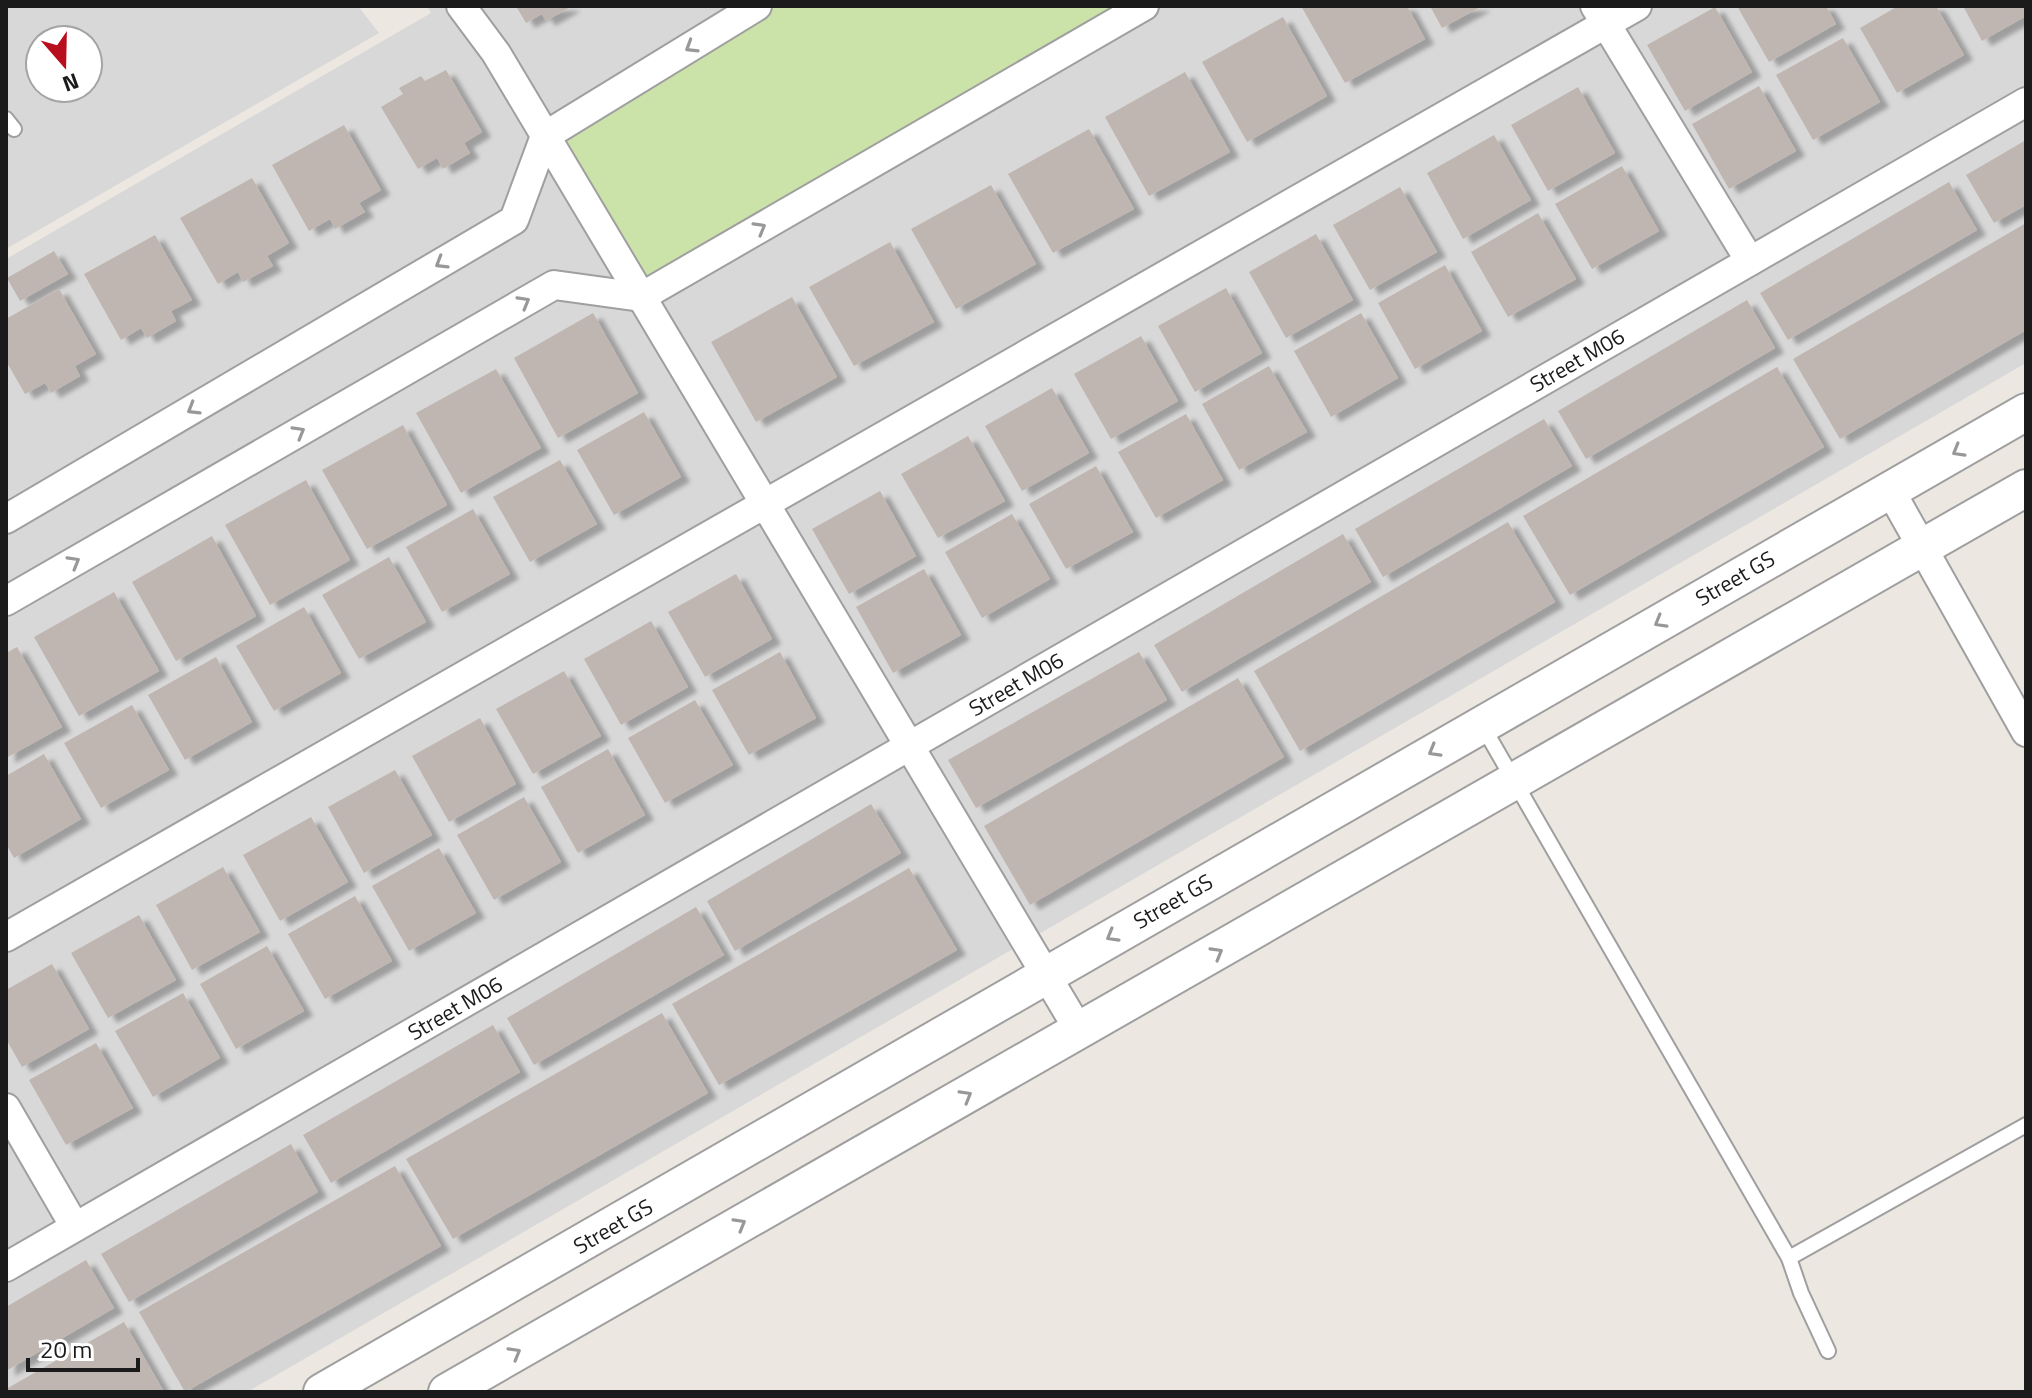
<svg xmlns="http://www.w3.org/2000/svg" width="2032" height="1398" font-family="'Titillium Web',sans-serif">
<style>
.residential{fill:#d9d8d8;fill-rule:evenodd}
.grass{fill:#cbe3a9}
.building{fill:#c0b6b1;filter:url(#shadow)}
.lines{fill:none;stroke-linecap:round;stroke-linejoin:round}
.service-casing{stroke:#9f9f9f;stroke-width:18}
.minor-casing{stroke:#9f9f9f;stroke-width:32}
.tertiary-casing{stroke:#9f9f9f;stroke-width:40}
.service{stroke:#fff;stroke-width:14}
.minor{stroke:#fff;stroke-width:28}
.tertiary{stroke:#fff;stroke-width:36}
.oneway{stroke:#989898}
.labels{text-anchor:middle;dominant-baseline:central;stroke-width:8;stroke-linejoin:round;paint-order:stroke}
.street-label{font-size:22px;fill:#1b1b1b;stroke:#fff}
</style>
<defs>
<filter id="shadow"><feDropShadow dx="9" dy="5" stdDeviation="2" flood-color="#0004"/></filter>
</defs>
<rect width="100%" height="100%" fill="#ece7e1"/>
<g class="residential">
<path d="M6 6H358L379 33 6 249ZM40 40H88V88H40Z"/>
<path d="M427 6H2026V363L247 1392H6V259L431 13Z"/>
</g>
<path class="grass" d="M757 6H1144L641 297 545 136Z"/>
<g class="building">
<path d="M516 6H572L546 21 542 14 526 23Z"/>
<path d="M1301 6H1407L1425 39 1345 83Z"/>
<path d="M1430 6H1482L1442 28Z"/>
<path d="M1737 6H1826L1836 24 1769 62Z"/>
<path d="M1898 6H1936L1964 55 1897 93 1860 28Z"/>
<path d="M1963 6H2026V16L1982 41Z"/>
<path d="M1715 7 1752 72 1685 111 1647 45Z"/>
<path d="M1283 17 1327 96 1247 142 1202 62Z"/>
<path d="M1843 38 1880 102 1813 140 1776 75Z"/>
<path d="M446 70 482 132 464 143 470 153 443 169 437 158 418 169 381 107 403 94 399 88 421 76 425 81Z"/>
<path d="M1185 72 1230 152 1149 196 1105 117Z"/>
<path d="M1759 86 1796 151 1729 189 1692 124Z"/>
<path d="M1578 87 1615 153 1548 191 1511 125Z"/>
<path d="M344 125 381 190 359 203 365 212 335 229 330 219 309 231 272 165Z"/>
<path d="M1089 129 1134 209 1053 253 1008 174Z"/>
<path d="M1494 135 1531 200 1463 239 1427 173Z"/>
<path d="M2026 140V205L1994 223 1966 175Z"/>
<path d="M1622 166 1659 231 1592 269 1555 204Z"/>
<path d="M252 178 289 243 267 256 273 266 243 282 238 272 218 284 180 218Z"/>
<path d="M1949 182 1977 230 1788 340 1760 293Z"/>
<path d="M991 185 1036 264 956 309 911 229Z"/>
<path d="M1400 187 1437 252 1370 290 1333 225Z"/>
<path d="M1538 213 1576 279 1508 317 1471 252Z"/>
<path d="M2026 223V330L1840 439 1793 359Z"/>
<path d="M1316 234 1353 300 1286 338 1249 272Z"/>
<path d="M155 235 192 300 171 311 176 321 147 338 141 328 121 340 84 274Z"/>
<path d="M890 242 934 322 854 366 809 287Z"/>
<path d="M54 251 68 274 20 301 7 278Z"/>
<path d="M1445 265 1482 331 1415 369 1378 303Z"/>
<path d="M1226 288 1262 353 1195 392 1158 326Z"/>
<path d="M59 289 96 354 75 366 80 376 51 393 45 383 25 394 6 361V319Z"/>
<path d="M792 297 837 377 756 422 711 342Z"/>
<path d="M1747 300 1775 348 1586 459 1558 411Z"/>
<path d="M593 313 638 393 558 438 514 358Z"/>
<path d="M1361 313 1398 378 1331 417 1294 351Z"/>
<path d="M1141 336 1178 401 1111 439 1074 374Z"/>
<path d="M1269 366 1307 432 1239 470 1202 404Z"/>
<path d="M1777 367 1824 447 1570 595 1523 516Z"/>
<path d="M496 369 541 448 461 493 416 413Z"/>
<path d="M1052 388 1089 453 1022 491 985 426Z"/>
<path d="M644 412 681 477 614 515 577 450Z"/>
<path d="M1186 414 1223 480 1156 518 1118 452Z"/>
<path d="M1544 419 1572 466 1383 577 1355 529Z"/>
<path d="M403 425 447 505 367 549 322 470Z"/>
<path d="M968 436 1005 501 938 538 901 474Z"/>
<path d="M560 460 597 524 530 562 493 497Z"/>
<path d="M1096 466 1133 532 1066 569 1029 504Z"/>
<path d="M306 480 350 560 270 605 225 525Z"/>
<path d="M880 491 916 556 849 594 812 529Z"/>
<path d="M473 509 510 574 442 612 406 547Z"/>
<path d="M1012 514 1050 579 982 618 945 552Z"/>
<path d="M1508 522 1555 602 1300 751 1254 671Z"/>
<path d="M1343 534 1371 582 1182 692 1154 645Z"/>
<path d="M212 536 256 616 176 661 132 582Z"/>
<path d="M389 557 426 622 359 659 322 595Z"/>
<path d="M924 569 961 635 893 673 856 607Z"/>
<path d="M736 574 772 639 705 677 668 612Z"/>
<path d="M114 592 159 671 79 716 34 637Z"/>
<path d="M304 607 341 673 274 711 236 646Z"/>
<path d="M651 621 688 687 621 725 584 659Z"/>
<path d="M17 647 62 727 6 758V653Z"/>
<path d="M780 652 816 718 749 755 712 690Z"/>
<path d="M1139 652 1167 700 976 808 948 760Z"/>
<path d="M216 657 252 722 185 760 148 695Z"/>
<path d="M564 671 601 736 533 774 496 709Z"/>
<path d="M1238 678 1284 757 1030 905 984 826Z"/>
<path d="M695 700 733 765 665 803 628 738Z"/>
<path d="M132 705 169 770 101 808 64 743Z"/>
<path d="M480 718 516 784 449 822 412 756Z"/>
<path d="M608 749 645 815 578 853 541 787Z"/>
<path d="M44 754 81 819 14 858 6 844V776Z"/>
<path d="M395 770 432 835 364 873 328 807Z"/>
<path d="M524 797 561 862 494 900 457 835Z"/>
<path d="M871 804 901 853 735 951 707 901Z"/>
<path d="M311 817 348 882 280 921 243 855Z"/>
<path d="M439 848 476 913 409 951 372 886Z"/>
<path d="M223 867 260 932 192 970 156 905Z"/>
<path d="M909 868 957 950 719 1085 672 1004Z"/>
<path d="M355 896 392 961 325 999 288 934Z"/>
<path d="M696 907 724 955 534 1065 507 1018Z"/>
<path d="M139 915 176 980 108 1018 71 953Z"/>
<path d="M267 946 304 1011 236 1049 200 984Z"/>
<path d="M52 964 89 1029 22 1067 6 1039V990Z"/>
<path d="M183 993 220 1058 153 1097 115 1031Z"/>
<path d="M662 1013 708 1093 453 1239 406 1159Z"/>
<path d="M493 1025 520 1072 331 1183 303 1135Z"/>
<path d="M96 1043 133 1108 66 1145 29 1080Z"/>
<path d="M291 1144 318 1192 129 1302 101 1254Z"/>
<path d="M395 1166 441 1246 185 1392 139 1312Z"/>
<path d="M86 1260 114 1308 6 1371V1307Z"/>
<path d="M124 1322 164 1392H6V1389Z"/>
</g>
<g class="lines">
<defs>
<g id="service">
<path d="M6 119 14 129"/>
<path d="M1482 725 1789 1258"/>
<path d="M1828 1351 1801 1293 1789 1258 2026 1125"/>
</g>
<g id="minor">
<path d="M461 6 496 53 1080 1032"/>
<path d="M1595 6 1750 261"/>
<path d="M1890 490 2026 732"/>
<path d="M6 519 514 220 545 136 757 6"/>
<path d="M6 601 554 285 641 297 1144 6"/>
<path d="M6 937 1637 6"/>
<path d="M6 1108 75 1227"/>
<path d="M6 1267 2026 102"/>
</g>
<g id="tertiary">
<path d="M322 1392 2026 412"/>
<path d="M447 1392 2026 488"/>
</g>
</defs>
<use href="#service" class="service-casing"/>
<use href="#minor" class="minor-casing"/>
<use href="#tertiary" class="tertiary-casing"/>
<use href="#service" class="service"/>
<use href="#minor" class="minor"/>
<use href="#tertiary" class="tertiary"/>
</g>
<defs><path id="oneway-chevron" d="M-2-3.5L2.5 0L-2 3.5" fill="none" stroke-width="1.6" stroke-linecap="round" stroke-linejoin="round" transform="scale(2)"/></defs>
<g class="oneway">
<use href="#oneway-chevron" transform="translate(691 47) rotate(148)"/>
<use href="#oneway-chevron" transform="translate(760 228) rotate(-30)"/>
<use href="#oneway-chevron" transform="translate(441 263) rotate(149)"/>
<use href="#oneway-chevron" transform="translate(524 302) rotate(-30)"/>
<use href="#oneway-chevron" transform="translate(193 409) rotate(149)"/>
<use href="#oneway-chevron" transform="translate(299 432) rotate(-30)"/>
<use href="#oneway-chevron" transform="translate(1958 451) rotate(150)"/>
<use href="#oneway-chevron" transform="translate(74 562) rotate(-30)"/>
<use href="#oneway-chevron" transform="translate(1660 622) rotate(150)"/>
<use href="#oneway-chevron" transform="translate(1434 751) rotate(150)"/>
<use href="#oneway-chevron" transform="translate(1112 936) rotate(150)"/>
<use href="#oneway-chevron" transform="translate(1217 953) rotate(-30)"/>
<use href="#oneway-chevron" transform="translate(966 1096) rotate(-30)"/>
<use href="#oneway-chevron" transform="translate(740 1224) rotate(-30)"/>
<use href="#oneway-chevron" transform="translate(515 1353) rotate(-30)"/>
</g>
<g class="labels">
<g class="street-label">
<text transform="translate(1577 360) rotate(-30)">Street M06</text>
<text transform="translate(1735 578) rotate(-30)">Street GS</text>
<text transform="translate(1016 684) rotate(-30)">Street M06</text>
<text transform="translate(1173 901) rotate(-30)">Street GS</text>
<text transform="translate(455 1008) rotate(-30)">Street M06</text>
<text transform="translate(613 1226) rotate(-30)">Street GS</text>
</g>
</g>
<rect width="2032" height="1398" fill="none" stroke="#1b1b1b" stroke-width="16"/>
<g transform="translate(64 64) rotate(160)"><circle r="38" fill="#ffffff" stroke="#a4a4a4" stroke-width="2"/>
<path d="M0-6L14 30L0 20L-14 30Z" fill="#b80e1d"/>
<text y="-12" font-size="22" font-weight="bold" text-anchor="middle" fill="#1b1b1b">N</text>
</g>
<path d="M28 1358v12h110v-12" fill="none" stroke="#1b1b1b" stroke-width="4"/>
<text x="40" y="1358" font-size="24" fill="#1b1b1b" stroke="#ffffff" stroke-width="6" paint-order="stroke">20 m</text>
</svg>
